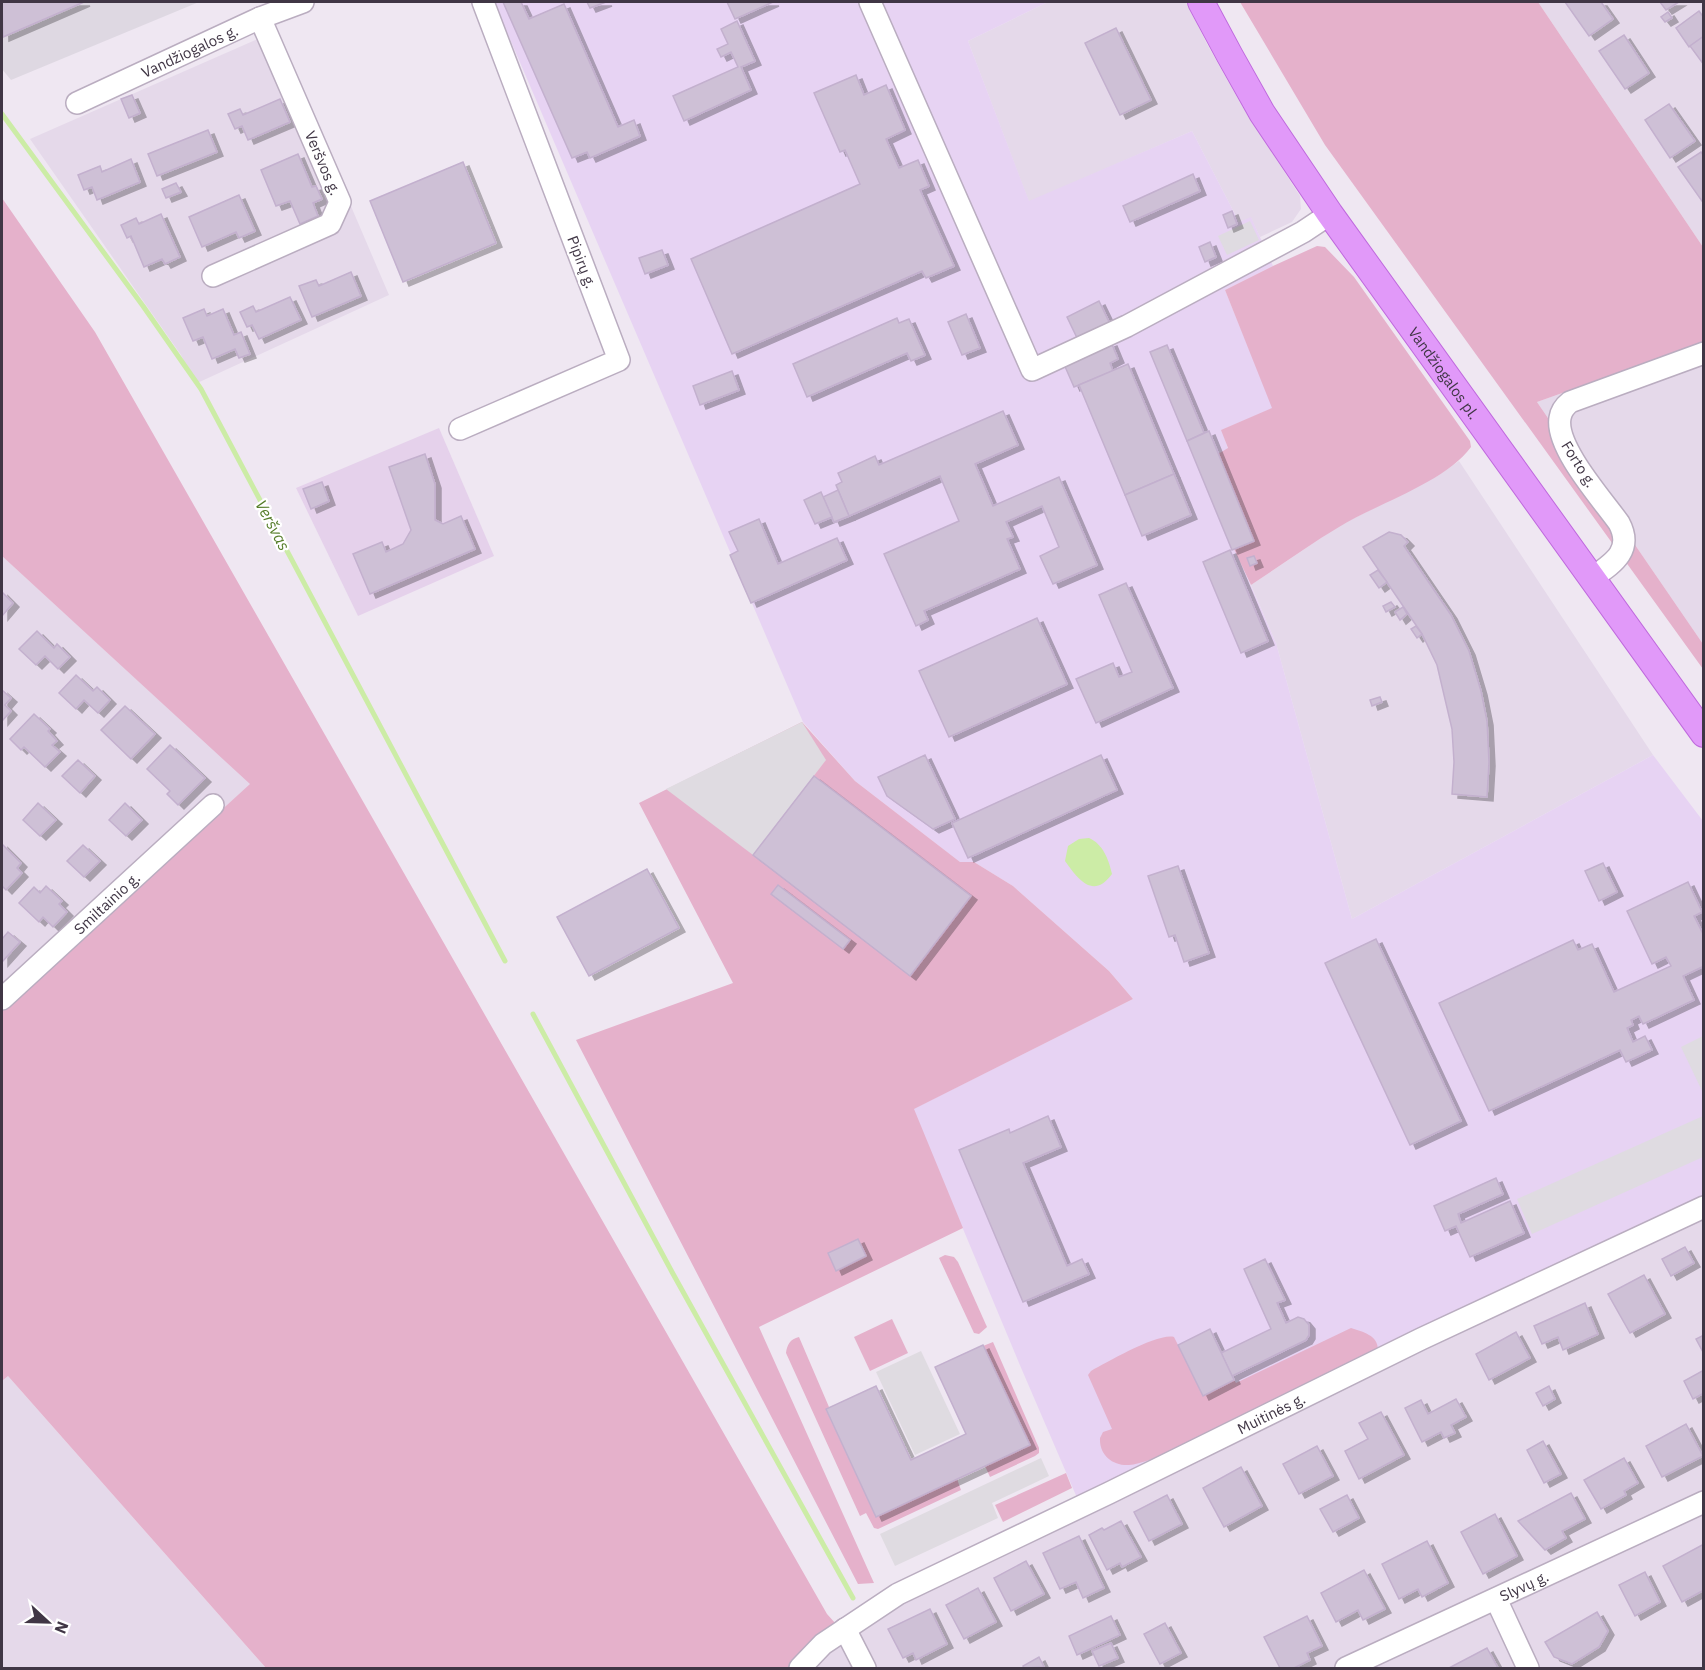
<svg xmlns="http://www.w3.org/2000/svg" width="1705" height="1670" font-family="'IBM Plex Sans',sans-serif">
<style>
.residential{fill:#e5d9ea}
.commercial{fill:#e7d3f3}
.industrial{fill:#ded8e2}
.education{fill:#e5d1eb}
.green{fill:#e5b1cb}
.parking{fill:#dfdbe1}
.water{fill:#cceca6}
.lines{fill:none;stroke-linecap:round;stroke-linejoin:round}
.stream{stroke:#cceca6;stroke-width:5}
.building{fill:#cec0d6;stroke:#c3b0ce;stroke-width:1.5;filter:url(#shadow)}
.minor-casing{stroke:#baadc0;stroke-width:24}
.major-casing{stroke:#bf6add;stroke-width:28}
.minor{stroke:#fff;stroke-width:21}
.major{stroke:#e199f9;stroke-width:26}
.labels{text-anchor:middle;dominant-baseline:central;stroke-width:4.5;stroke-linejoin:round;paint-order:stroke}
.street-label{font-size:15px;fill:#403645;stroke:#fff}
.water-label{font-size:16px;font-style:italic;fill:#567d2a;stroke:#fff}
</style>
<defs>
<filter id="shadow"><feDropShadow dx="6" dy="4" stdDeviation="0" flood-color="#0004"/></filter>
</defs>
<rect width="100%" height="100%" fill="#efe7f2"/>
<g class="residential">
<path d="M1048 2H1186L1207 44 1242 106 1300 196 1301 209 1292 222 1260 237 1251 218 1239 222 1192 131 1029 202 968 41Z"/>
<path d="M1538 2H1703V247Z"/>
<path d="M276 31 389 295 195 384 181 355 30 139Z"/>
<path d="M1703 343V644L1537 402Z"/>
<path d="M1459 461 1653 755 1352 919 1276 643 1251 585 1339 526 1439 475Z"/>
<path d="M2 556 251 784 2 1011Z"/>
<path d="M1703 1207V1668H793L818 1642Z"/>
<path d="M8 1376 266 1668H2V1381Z"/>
</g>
<path class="commercial" d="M494 2H1048L968 41 1029 201 1192 131 1239 222 1251 217 1273 266 1225 290 1273 408 1222 430 1228 449 1218 454 1254 541 1235 549 1276 643 1352 919 1653 755 1703 821V1207L1081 1507 1019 1363 913 1109 1133 999 1109 971 1013 886 974 862 961 863 855 781 803 722Z"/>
<path class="industrial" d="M2 2H199L11 80 2 69Z"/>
<path class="education" d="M439 428 494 556 358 616 296 488Z"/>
<g class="green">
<path d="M1240 2H1538L1703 247V343L1537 402 1703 644V669L1325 145Z"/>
<path d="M2 198 95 332 827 1614 836 1624 793 1668H266L8 1376 2 1381V1011L250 784 2 556Z"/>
<path d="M1317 246 1325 247 1354 277 1470 441 1471 447C1446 482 1376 504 1339 527 1309 545 1280 566 1251 585L1234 549 1254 541 1218 454 1228 448 1221 430 1272 408 1225 290 1273 266Z"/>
<path d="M802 722 855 781 960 862H974L1013 886 1109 971 1133 999 914 1109 963 1228 759 1327 874 1583 858 1584 576 1040 733 983 639 803Z"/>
<path d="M945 1255 954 1257 958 1262 987 1327 979 1334 974 1333 939 1258Z"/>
<path d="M892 1319 908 1353 870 1371 854 1337Z"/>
<path d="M1351 1328C1363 1332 1378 1335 1378 1350 1324 1376 1271 1402 1218 1428 1196 1439 1152 1463 1129 1465 1113 1466 1099 1455 1100 1438L1103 1432 1112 1429 1088 1375 1091 1371C1108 1362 1157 1333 1174 1337L1203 1395 1234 1380 1236 1383Z"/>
<path d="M799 1337 829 1407 826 1410 876 1517 957 1479 961 1490 878 1529 874 1528 866 1513 860 1516 786 1353C787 1345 790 1339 799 1337Z"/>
<path d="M993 1342 1039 1448V1453L1035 1456 990 1477 985 1466 983 1346Z"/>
<path d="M1066 1473 1072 1488 1003 1522 995 1505Z"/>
</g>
<g class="parking">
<path d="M1250 221 1259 240 1227 255 1218 236Z"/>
<path d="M802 722 826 760 753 855 666 789Z"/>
<path d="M1703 1036V1093L1681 1047Z"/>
<path d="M1703 1116V1157L1532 1234 1517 1199Z"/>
<path d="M921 1351 960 1434 915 1455 876 1372Z"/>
<path d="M1041 1458 1049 1476 992 1503 998 1518 895 1566 880 1534Z"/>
</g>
<path class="water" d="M1089 838C1103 844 1109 860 1112 874 1093 900 1078 879 1065 861L1068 846 1079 839Z"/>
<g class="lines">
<g class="stream">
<path d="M2 114 143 306 201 389 505 961"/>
<path d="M533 1014 672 1272 853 1598"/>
</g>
</g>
<g class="building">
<path d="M2 2H84L3 37Z"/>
<path d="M503 2H521L529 19 564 4 618 127 634 120 640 136 590 158 587 152 572 158Z"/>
<path d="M587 2H606L590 8Z"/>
<path d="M727 2H773L735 19Z"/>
<path d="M1565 2H1601L1613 19 1589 36Z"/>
<path d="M1660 2H1679L1666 10Z"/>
<path d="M1699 11 1704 18V36L1689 47 1676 28Z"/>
<path d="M1668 12 1672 18 1665 22 1661 17Z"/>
<path d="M737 21 755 61 741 67 751 90 684 121 673 96 738 67 731 52 721 57 717 49 728 44 721 29Z"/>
<path d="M1116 28 1151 100 1120 115 1085 43Z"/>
<path d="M1624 35 1649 73 1625 89 1599 51Z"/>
<path d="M1704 36V65L1690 46Z"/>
<path d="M856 75 864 95 886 85 905 130 886 139 899 168 918 160 929 186 920 190 954 266 926 278 922 271 732 354 691 259 860 184 845 150 840 152 814 93Z"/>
<path d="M132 95 140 113 129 118 121 99Z"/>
<path d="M280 99 290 122 248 140 242 126 235 129 228 114 240 109 243 115Z"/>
<path d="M1669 104 1695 141 1670 158 1645 120Z"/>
<path d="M208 130 217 152 157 176 148 154Z"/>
<path d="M1701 152 1704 156V204L1678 167Z"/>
<path d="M298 154 312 187 316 186 322 199 313 203 318 216 300 224 290 201 276 206 261 170Z"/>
<path d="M131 159 140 182 97 200 92 187 84 190 78 175 100 166 102 172Z"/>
<path d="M463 162 496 243 403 282 370 201Z"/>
<path d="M1193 174 1200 191 1130 222 1123 206Z"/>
<path d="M176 183 181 192 166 198 162 189Z"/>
<path d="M239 195 255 231 239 238 236 232 202 247 189 217Z"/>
<path d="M1232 211 1237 224 1228 228 1223 215Z"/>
<path d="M161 214 180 257 165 264 162 259 144 267 131 236 127 238 121 225 136 218 139 224Z"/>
<path d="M1210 242 1216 257 1205 262 1199 247Z"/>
<path d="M662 250 668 265 645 274 639 258Z"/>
<path d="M351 272 361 296 312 317 299 286 316 280 319 286Z"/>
<path d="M290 297 301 320 259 339 252 325 247 327 240 312 253 306 256 312Z"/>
<path d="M1099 301 1111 326 1079 342 1067 317Z"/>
<path d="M204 309 207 316 223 309 234 335 241 332 250 354 239 358 235 349 212 359 203 337 193 341 183 318Z"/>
<path d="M966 314 980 348 962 355 948 322Z"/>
<path d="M897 318 899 323 909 319 925 355 911 361 907 353 807 397 793 364Z"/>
<path d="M1111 342 1118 359 1110 363 1113 371 1074 387 1063 362Z"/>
<path d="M1167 345 1204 433 1187 441 1150 352Z"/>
<path d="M1128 364 1174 474 1125 495 1079 385Z"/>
<path d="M732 371 739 390 700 405 693 386Z"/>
<path d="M1003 411 1018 445 975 464 993 506 1059 477 1097 565 1053 584 1040 556 1059 547 1042 506 1006 522 1013 537 1007 539 1020 569 924 611 928 620 916 626 884 554 959 521 940 476 849 516 836 485 842 482 838 473 875 456 879 465Z"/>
<path d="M1209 431 1254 541 1232 550 1187 441Z"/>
<path d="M425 454 435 484V520L443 524 461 516 475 549 370 594 353 554 382 542 386 552 403 544 411 530 389 467Z"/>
<path d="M1174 474 1191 515 1142 536 1125 495Z"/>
<path d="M322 482 329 501 311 509 303 489Z"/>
<path d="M838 490 849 516 834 522 823 497Z"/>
<path d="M821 492 832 517 815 524 804 500Z"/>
<path d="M759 519 778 564 837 538 847 560 751 603 730 555 738 551 729 532Z"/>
<path d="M1389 532 1401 535 1408 542 1404 546 1451 615 1469 651 1481 691 1487 721 1489 762 1487 797 1452 794 1454 762 1452 729 1437 665 1422 634 1363 547Z"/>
<path d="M1230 550 1268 641 1241 653 1203 562Z"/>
<path d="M1254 556 1257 563 1250 566 1247 558Z"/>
<path d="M1378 570 1387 582 1379 588 1370 575Z"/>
<path d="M1126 583 1173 688 1096 723 1076 679 1113 663 1119 677 1132 672 1099 595Z"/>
<path d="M2 592 13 603 2 616Z"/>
<path d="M1391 602 1395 607 1386 612 1383 606Z"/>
<path d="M1403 607 1407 614 1400 620 1395 612Z"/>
<path d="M1037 618 1067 684 949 737 919 671Z"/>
<path d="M1416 626 1422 634 1417 638 1411 629Z"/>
<path d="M37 631 54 648 57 644 70 657 58 669 45 656 36 665 19 649Z"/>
<path d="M76 675 93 691 97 687 110 700 98 713 84 700 76 709 59 693Z"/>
<path d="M2 690 11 698 5 705 11 711 2 721Z"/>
<path d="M1380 697 1382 702 1372 706 1370 700Z"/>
<path d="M125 706 155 734 131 759 101 730Z"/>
<path d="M34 714 50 729 48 731 57 741 52 745 60 752 45 767 24 747 21 750 10 739Z"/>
<path d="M170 745 205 778 178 805 167 794 170 791 147 769Z"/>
<path d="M925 755 955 819 933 829 887 796 878 777Z"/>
<path d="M1101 755 1117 790 968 858 952 823Z"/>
<path d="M78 760 95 776 80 793 62 776Z"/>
<path d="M814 776 971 896 910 976 753 855Z"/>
<path d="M38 803 56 820 40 836 23 820Z"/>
<path d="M125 803 142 820 126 836 109 820Z"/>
<path d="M2 844 21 863 17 868 22 873 6 890 2 886Z"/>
<path d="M83 845 100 861 84 877 67 861Z"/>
<path d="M1603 863 1617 892 1599 901 1585 871Z"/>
<path d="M1178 866 1209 953 1184 962 1175 935 1169 937 1148 876Z"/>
<path d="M647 869 679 928 589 976 557 917Z"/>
<path d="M1688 882 1702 912 1694 916 1704 936V966L1683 976 1694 1000 1643 1024 1639 1016 1631 1020 1633 1025 1627 1028 1633 1042 1645 1036 1652 1050 1626 1062 1620 1050 1489 1111 1439 1003 1573 940 1578 950 1592 944 1614 992 1671 966 1666 957 1652 964 1627 911Z"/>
<path d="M778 885 850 940 843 949 771 894Z"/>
<path d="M46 886 62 901 59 904 67 912 53 927 43 917 39 922 19 903 34 887 40 893Z"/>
<path d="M8 932 20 942 2 962V939Z"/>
<path d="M1376 939 1461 1121 1410 1145 1325 963Z"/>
<path d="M1048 1116 1061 1147 1023 1163 1067 1266 1082 1259 1089 1274 1023 1302 959 1150 1009 1129 1010 1133Z"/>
<path d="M1496 1178 1503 1194 1458 1214 1461 1223 1510 1201 1524 1233 1470 1257 1456 1226 1445 1231 1434 1206Z"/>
<path d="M858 1239 866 1256 836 1271 828 1253Z"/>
<path d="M1685 1247 1694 1263 1671 1276 1662 1259Z"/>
<path d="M1265 1259 1285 1300 1277 1303 1286 1323 1298 1317 1304 1319 1309 1325V1335L1306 1340 1232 1376 1221 1353 1271 1329 1244 1269Z"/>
<path d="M1644 1275 1665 1314 1630 1333 1608 1294Z"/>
<path d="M1585 1303 1598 1334 1563 1350 1558 1337 1542 1344 1534 1326Z"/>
<path d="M1210 1329 1234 1380 1203 1396 1178 1345Z"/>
<path d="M1516 1332 1530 1358 1489 1380 1476 1354Z"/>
<path d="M1704 1335V1351L1703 1352 1696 1339Z"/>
<path d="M983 1345 1030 1445 876 1517 826 1409 876 1386 911 1460 966 1434 935 1367Z"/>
<path d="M1704 1370V1393L1693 1399 1684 1381Z"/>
<path d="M1549 1386 1555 1399 1543 1406 1536 1393Z"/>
<path d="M1456 1399 1466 1417 1451 1425 1455 1433 1444 1438 1441 1432 1422 1442 1405 1408 1421 1400 1428 1414Z"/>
<path d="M1381 1412 1404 1455 1359 1479 1345 1451 1368 1439 1359 1423Z"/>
<path d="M1686 1424 1703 1456 1662 1477 1646 1446Z"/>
<path d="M1543 1441 1561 1474 1544 1483 1527 1450Z"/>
<path d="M1317 1446 1333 1476 1299 1494 1283 1464Z"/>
<path d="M1624 1458 1638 1483 1624 1491 1626 1495 1601 1509 1584 1480Z"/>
<path d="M1241 1467 1262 1506 1224 1527 1203 1488Z"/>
<path d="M1571 1493 1585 1519 1562 1531 1566 1538 1545 1550 1518 1521Z"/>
<path d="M1167 1495 1182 1524 1149 1541 1134 1512Z"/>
<path d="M1347 1495 1359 1518 1333 1532 1320 1509Z"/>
<path d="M1495 1514 1517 1556 1483 1574 1461 1532Z"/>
<path d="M1121 1521 1141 1557 1122 1567 1120 1563 1107 1570 1089 1535 1102 1528 1104 1530Z"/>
<path d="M1079 1536 1104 1588 1083 1598 1076 1582 1060 1589 1043 1553Z"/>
<path d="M1427 1541 1448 1583 1422 1597 1418 1589 1399 1599 1382 1564Z"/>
<path d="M1704 1544V1590L1682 1602 1663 1566Z"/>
<path d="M1026 1561 1044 1594 1011 1611 994 1578Z"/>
<path d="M1364 1570 1385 1609 1363 1620 1358 1610 1336 1622 1321 1593Z"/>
<path d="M1645 1572 1660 1602 1635 1616 1619 1585Z"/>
<path d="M978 1588 996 1622 964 1639 946 1605Z"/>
<path d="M930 1609 947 1644 916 1660 913 1653 903 1658 888 1629Z"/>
<path d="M1597 1612 1608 1631 1599 1647 1572 1664 1554 1657 1545 1642Z"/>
<path d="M1111 1616 1120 1635 1077 1655 1069 1636Z"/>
<path d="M1307 1616 1322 1646 1307 1653 1310 1660 1294 1668H1280L1264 1637Z"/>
<path d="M1165 1623 1181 1653 1160 1664 1144 1634Z"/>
<path d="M1111 1643 1118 1658 1099 1666 1092 1651Z"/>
<path d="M1487 1648 1498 1668H1449Z"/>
<path d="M1039 1657 1044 1667 1024 1668 1023 1666Z"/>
</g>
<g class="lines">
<defs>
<g id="minor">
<path d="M870 2 1032 370 1127 326 1303 232 1330 214"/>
<path id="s1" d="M77 103 260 18 303 2"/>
<path d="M213 276 330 224 340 202 260 18"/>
<path d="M460 429 619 360 483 2"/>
<path d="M1592 578C1612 564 1634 551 1619 523 1602 499 1555 447 1560 418 1561 411 1565 406 1570 402L1704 353"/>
<path id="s2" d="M2 999 213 805"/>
<path d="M1496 1599 1528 1668"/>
<path d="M845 1629 865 1668"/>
<path id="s3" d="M800 1668 823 1644 898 1594 1109 1493 1421 1339 1704 1207"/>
<path id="s4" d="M1346 1668 1704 1502"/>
</g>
<g id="major">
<path id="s5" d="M1201 2 1230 56 1262 113 1330 214 1704 734"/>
</g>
</defs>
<use href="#minor" class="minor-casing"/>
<use href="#major" class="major-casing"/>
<use href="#minor" class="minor"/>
<use href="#major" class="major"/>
</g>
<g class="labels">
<g class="street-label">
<text stroke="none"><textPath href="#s1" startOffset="124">Vandžiogalos g.</textPath></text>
<text transform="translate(323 163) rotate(67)">Veršvos g.</text>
<text transform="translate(582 262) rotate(69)">Pipirų g.</text>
<text stroke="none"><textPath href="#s5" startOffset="444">Vandžiogalos pl.</textPath></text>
<text transform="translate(1579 464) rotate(58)">Forto g.</text>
<text stroke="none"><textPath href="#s2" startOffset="142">Smiltainio g.</textPath></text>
<text stroke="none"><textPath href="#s3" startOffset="538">Muitinės g.</textPath></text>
<text stroke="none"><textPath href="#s4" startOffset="196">Slyvų g.</textPath></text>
</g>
<g class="water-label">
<text transform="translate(273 525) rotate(62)">Veršvas</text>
</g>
</g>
<rect width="1705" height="1670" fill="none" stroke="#403645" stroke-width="6"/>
<g transform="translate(48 1622) rotate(112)" stroke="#ffffff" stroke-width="4.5" paint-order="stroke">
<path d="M0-4.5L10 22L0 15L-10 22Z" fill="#403645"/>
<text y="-9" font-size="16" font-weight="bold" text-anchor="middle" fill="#403645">N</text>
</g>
</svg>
